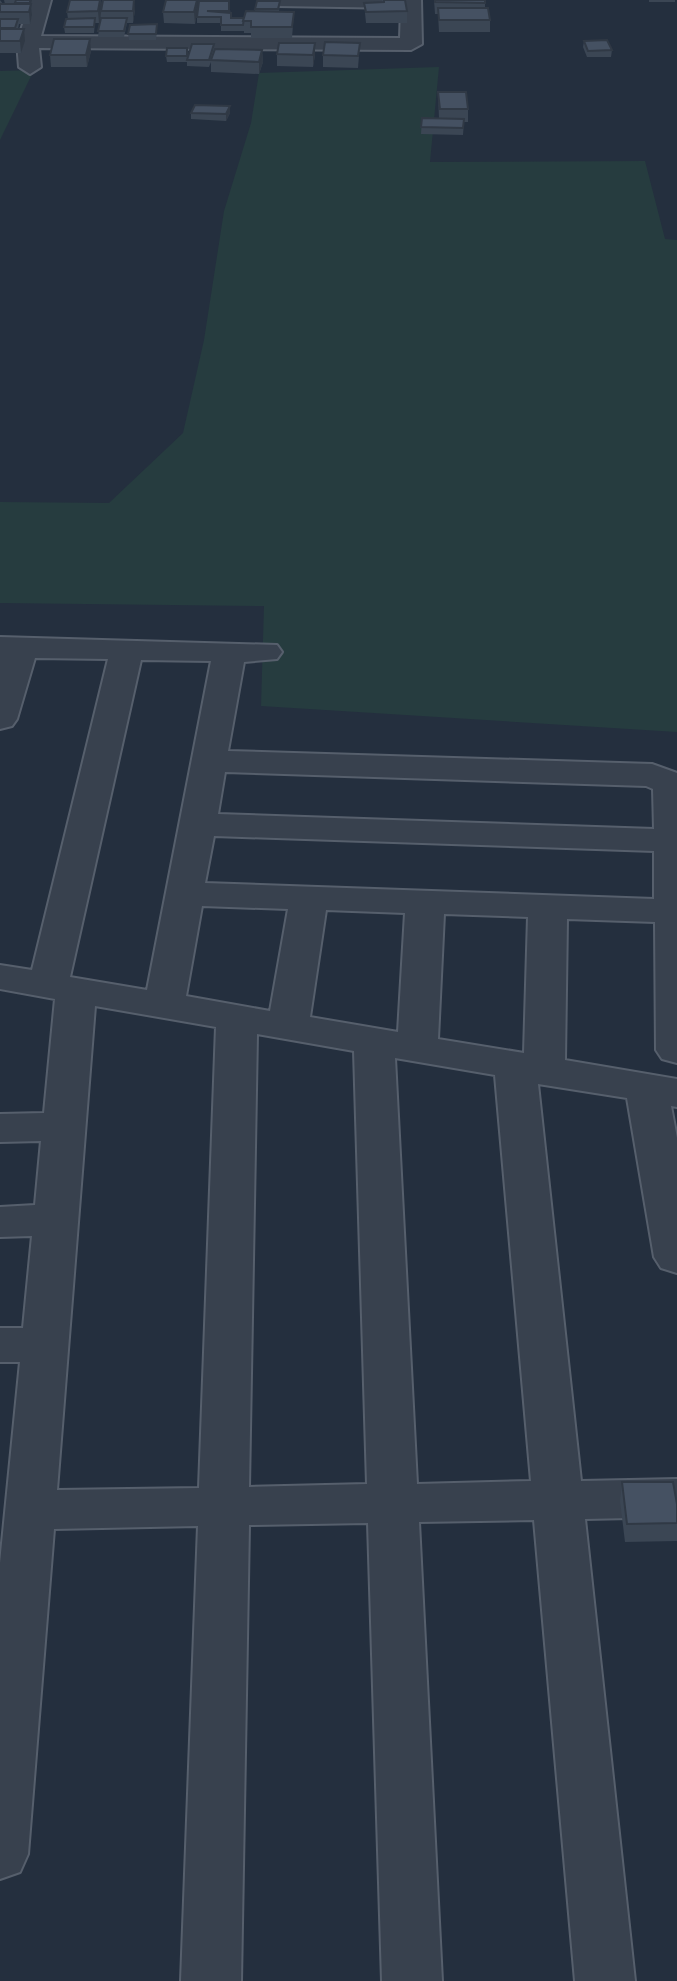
<svg xmlns="http://www.w3.org/2000/svg" width="677" height="1981" font-family="'Exo 2',sans-serif">
<style>
.green{fill:#263c3f}
.lines{fill:none;stroke-linecap:round;stroke-linejoin:round}
.minor-casing{stroke:#565f6c;stroke-width:4}
.minor{fill:#38414e;fill-rule:evenodd}
.wall{fill:#3b4654}
.shaded-wall{fill:#303945}
.building{fill:#455162;stroke:#303945;stroke-width:2}
</style>
<rect width="100%" height="100%" fill="#242f3e"/>
<g class="green">
<path d="M439 67 430 162 645 161 665 239 677 240V732L261 706 264 606 0 603V502L109 503 183 433 204 340 224 211 251 123 259 73Z"/>
<path d="M34 70 0 140V71Z"/>
</g>
<g class="lines">
<defs>
<g id="minor">
<path d="M31 0H51L41 36 400 38 401 8 277 6 267 0H421L422 44 411 50 39 48 41 67 30 74 19 67 17 42Z"/>
<path d="M0 637 277 645 282 652 277 659 244 662 228 751 652 764 677 773V1063L662 1059 656 1050 655 922 567 919 565 1060 677 1079V1107L671 1106 677 1138V1273L661 1268 654 1257 627 1098 538 1084 581 1481 677 1479V1517L585 1519 635 1981H575L534 1520 419 1522 442 1981H382L368 1523 249 1525 241 1981H181L198 1526 54 1529 28 1854 20 1872 0 1879V1563L20 1362H0V1328H23L32 1236 0 1237V1207L35 1205 41 1141 0 1142V1114L44 1113 55 999 0 989V965L32 970 108 659 35 658 17 719 12 726 0 729ZM141 660 211 661 147 990 70 977ZM225 772 646 786 653 789 654 829 218 814ZM214 836 654 851V899L205 883ZM202 906 288 909 270 1011 186 996ZM326 910 405 913 398 1032 310 1017ZM444 914 528 917 524 1053 438 1039ZM95 1006 216 1027 199 1488 57 1490ZM257 1034 354 1051 367 1484 249 1487ZM395 1058 495 1075 531 1481 417 1484Z"/>
</g>
</defs>
<use href="#minor" class="minor-casing"/>
<use href="#minor" class="minor"/>
</g>
<g class="wall">
<path d="M0 0 3 4H5L4 0H32L31 5 32 15 30 24H19L18 29 25 41 21 53H0Z"/>
<path d="M70 0H101L102 7 135 10 133 23H127L124 37H98L101 13 99 23H95L94 33H65L64 27 68 19 67 12Z"/>
<path d="M382 0H405L407 11V23H366L364 3 382 2Z"/>
<path d="M434 0H485V8L490 20V32H439L438 14H435Z"/>
<rect x="649" y="0" width="26" height="2"/>
<path d="M229 1 231 18 243 24 245 12H255V9L280 1 279 12H294L292 38H251V33H244V27V31H221V23H197V17Z"/>
<path d="M198 6 195 24 164 23 163 12Z"/>
<path d="M157 31 156 40H129L128 34Z"/>
<path d="M584 41 612 50 611 57H587L583 47Z"/>
<path d="M315 43V55L313 67 277 66V54Z"/>
<path d="M360 43 358 68 323 67V55Z"/>
<path d="M214 44V50H262L263 62 259 74 211 72V62L209 67 187 66V62H167L166 56 187 48V57Z"/>
<path d="M91 51 87 67H51L50 55Z"/>
<path d="M438 92 468 109V122H464L463 135 421 134 422 118 439 119Z"/>
<path d="M191 113H230L226 121 191 119Z"/>
<path d="M622 1482 677 1504V1541L625 1542 620 1501Z"/>
</g>
<g class="shaded-wall">
<path d="M30 0H32L31 5 32 15 30 24 29 12Z"/>
<path d="M100 0 102 8 99 23 98 11Z"/>
<path d="M134 0 135 10 133 23V11Z"/>
<path d="M197 0H198V6L195 24 194 12Z"/>
<path d="M24 29 25 41 21 53 20 41Z"/>
<path d="M90 39 91 51 87 67 86 55Z"/>
<path d="M315 43V55L313 67V55Z"/>
<path d="M262 50 263 62 259 74V62Z"/>
<path d="M230 106V113L226 121V114Z"/>
</g>
<g class="building">
<path d="M16 0H30V3H15Z"/>
<path d="M70 0H100L98 11 67 12Z"/>
<path d="M103 0H134L133 11H101Z"/>
<path d="M166 0H197L194 12H163Z"/>
<path d="M384 0H405L407 11 366 12 364 3 384 2Z"/>
<path d="M435 0H485V3L435 2Z"/>
<path d="M199 1H229V11H207L231 13V18H244L243 25H221V17H197Z"/>
<path d="M257 1H280L278 9H255Z"/>
<path d="M0 4H31L29 12H0Z"/>
<path d="M438 8H488L490 20H439Z"/>
<path d="M246 11 294 12 292 27H251V21H243Z"/>
<path d="M95 18 94 27H64L66 19Z"/>
<path d="M101 18H127L124 31H98Z"/>
<path d="M0 19H18L15 28H0Z"/>
<path d="M157 24 156 34H128L130 25Z"/>
<path d="M0 29H24L20 41H0Z"/>
<path d="M54 39H90L86 55H50Z"/>
<path d="M607 40 612 50 588 51 584 41Z"/>
<path d="M325 42 360 43 358 56 323 55Z"/>
<path d="M279 43H315L313 55 277 54Z"/>
<path d="M192 44H214L209 60H187Z"/>
<path d="M167 48H187V56H166Z"/>
<path d="M215 49 262 50 259 62 211 60Z"/>
<path d="M438 92H466L468 109H440Z"/>
<path d="M195 105 230 106 226 114 191 113Z"/>
<path d="M422 118 464 119 463 128 421 127Z"/>
<path d="M622 1482H673L677 1504V1523L627 1524Z"/>
</g>
</svg>
